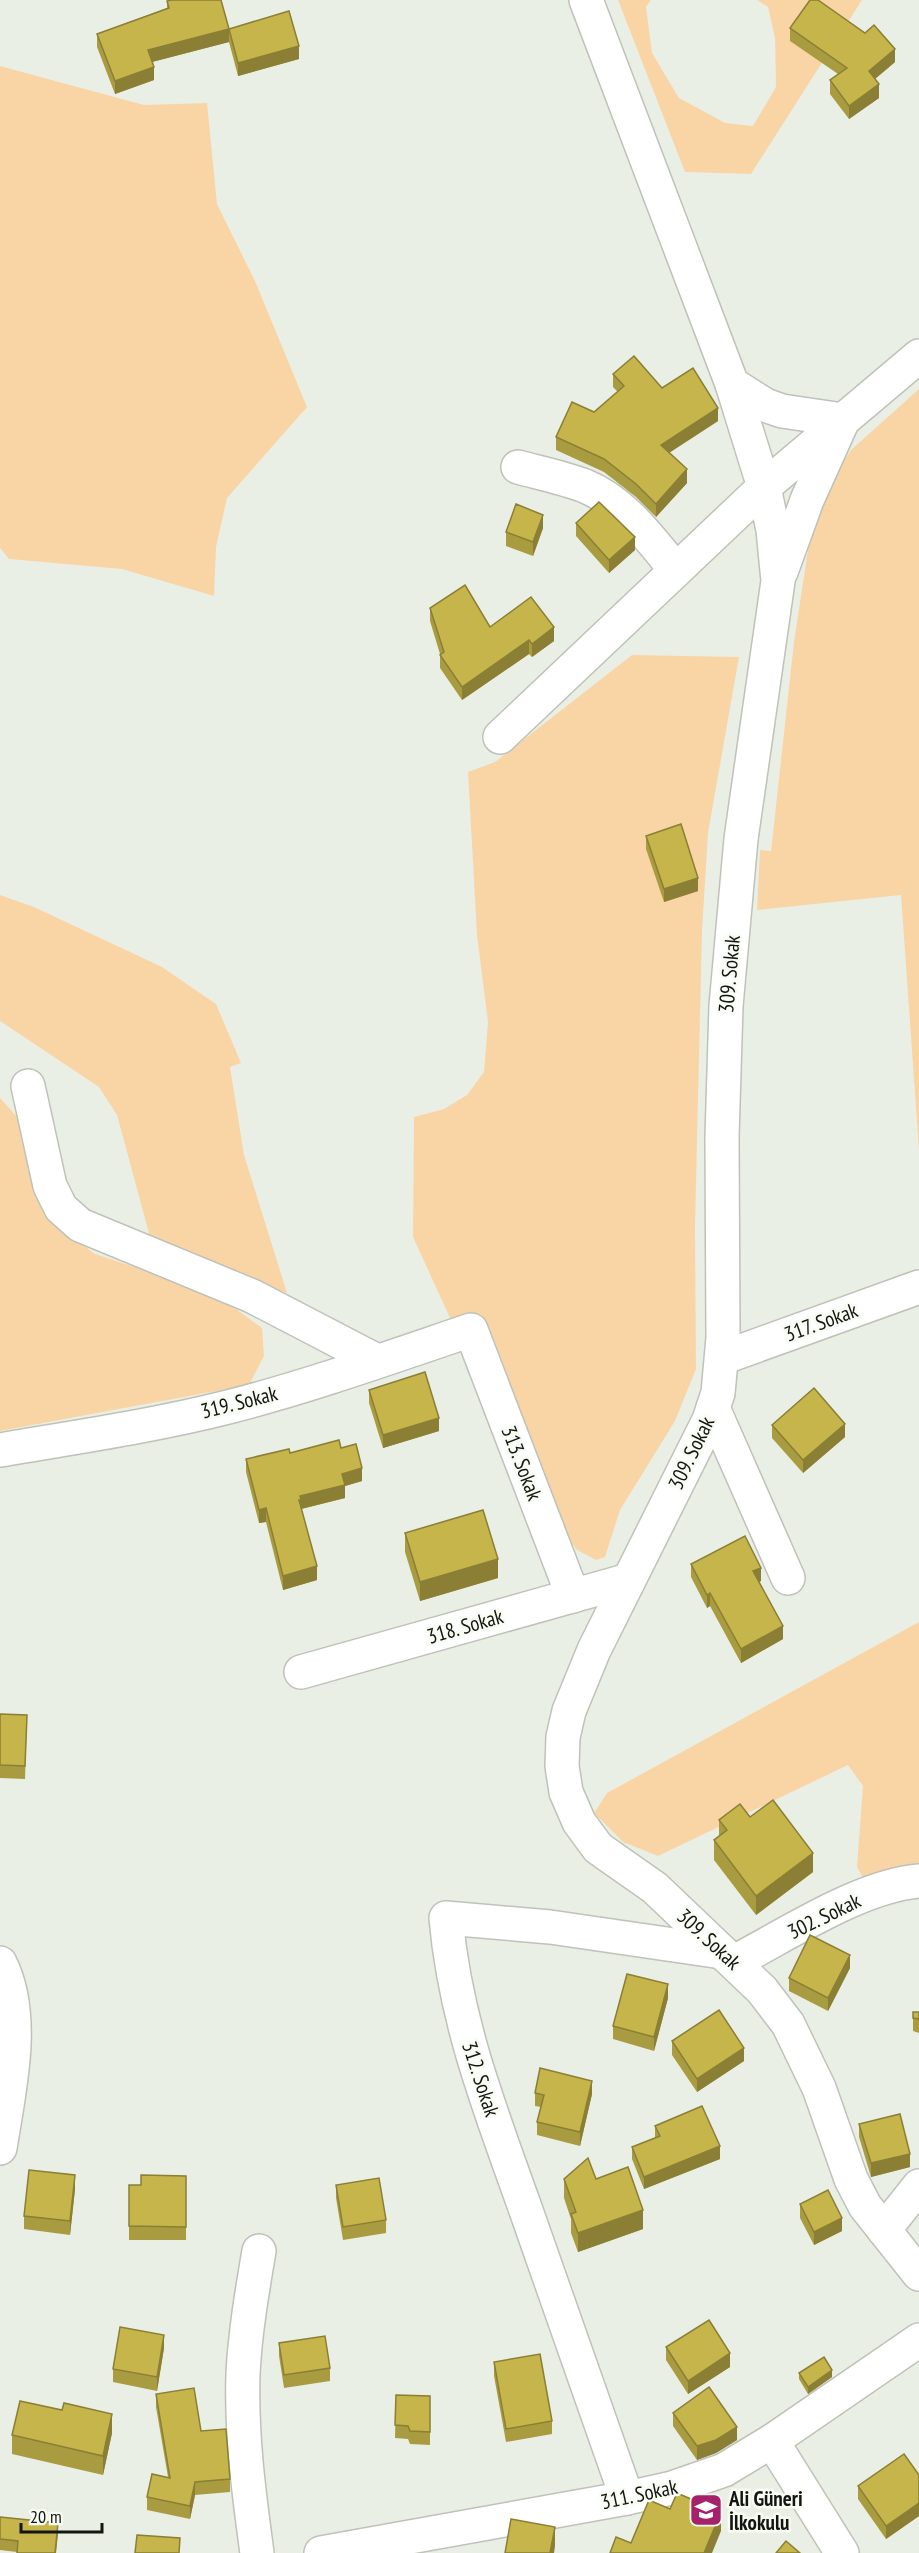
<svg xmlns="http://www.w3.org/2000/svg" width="919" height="2553" font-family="'PT Sans Narrow',sans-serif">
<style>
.green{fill:#f9d5a6}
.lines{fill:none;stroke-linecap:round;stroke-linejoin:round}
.minor-casing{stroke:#bec2b9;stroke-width:36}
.minor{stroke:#fff;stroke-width:33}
.wall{fill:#a99c40}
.shaded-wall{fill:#8a7f34}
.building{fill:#c5b54a;stroke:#8a7f34;stroke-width:1.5}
.labels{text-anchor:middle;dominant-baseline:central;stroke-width:5;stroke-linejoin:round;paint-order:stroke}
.street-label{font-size:21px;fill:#131512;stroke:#f8fcf3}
.poi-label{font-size:21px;font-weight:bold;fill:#131512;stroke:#f8fcf3;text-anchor:start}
</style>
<rect width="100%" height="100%" fill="#eaefe6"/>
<g class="green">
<path d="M618 0H651L646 7 652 53 679 98 725 123 753 126 776 87 775 38 768 7 757 0H862L751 174 685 172Z"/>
<path d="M0 66 144 105 207 103 217 204 255 281 307 407 227 498 216 547 214 596 122 569 9 559 0 548Z"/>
<path d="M919 389V1150L901 895 757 910 760 850 771 851 794 642 809 543 827 488 851 450Z"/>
<path d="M632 655 739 657 708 833 702 931 695 1227 696 1369 675 1421 620 1510 605 1557 596 1560 577 1550 563 1532 482 1326 473 1313 451 1320 413 1237 414 1117 444 1109 467 1095 484 1072 488 1022 477 935 468 772 495 762Z"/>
<path d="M0 895 34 907 162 967 216 1004 241 1063 230 1067 244 1155 287 1293 215 1267 150 1237 117 1115 99 1087 0 1021Z"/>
<path d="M0 1098 21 1121 60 1228 95 1254 214 1293 262 1328 264 1356 249 1385 0 1431Z"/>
<path d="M919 1622V1870L866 1883 857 1867 863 1786 848 1765 658 1856 623 1842 594 1813 607 1793Z"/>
</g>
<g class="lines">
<defs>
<g id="minor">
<path d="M586 0 732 384 764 487 773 530 778 581 741 839 726 1006 722 1137 723 1338 718 1393 709 1420 594 1650 569 1711 563 1737 562 1766 566 1792 579 1822 598 1848 655 1888 762 1990 788 2024 819 2088 851 2179 865 2206 919 2274"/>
<path d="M732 384 765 405 782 411 843 420 807 500 781 572"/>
<path d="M518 467C540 473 564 478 585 486 624 502 650 539 676 570"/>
<path d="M500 737 764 487 919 356"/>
<path d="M28 1086 50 1186 61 1208 80 1225 252 1296 377 1361"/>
<path d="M722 1358 919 1287"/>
<path d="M713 1408 788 1578"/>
<path d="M0 1450C76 1437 153 1426 228 1407 310 1386 391 1357 471 1330L573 1596"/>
<path d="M301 1672 629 1580"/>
<path d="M734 1962C786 1935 860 1886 919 1881"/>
<path d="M0 1963C27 2016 9 2091 0 2148"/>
<path d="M884 2230 919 2186"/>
<path d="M772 2441 842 2553"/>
<path d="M627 2498C592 2399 558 2301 523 2202 489 2107 455 2020 446 1918L550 1927 722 1952"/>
<path d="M257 2553C249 2494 241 2435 243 2374 245 2333 252 2292 259 2251"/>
<path d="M321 2553 627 2498 672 2488 724 2470 772 2441 919 2340"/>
</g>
</defs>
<use href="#minor" class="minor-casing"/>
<use href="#minor" class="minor"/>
</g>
<g class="wall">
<path d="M167 1 229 29 299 59 238 76 229 42 152 62 154 80 115 94 97 47V34L167 8Z"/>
<path d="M790 28 895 62 875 79 879 98 849 119 830 94V80L838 74 790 41Z"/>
<path d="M613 374 662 388 718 421 669 453 687 483 656 517 636 497 604 472 556 450V437L594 412 618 392 613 387Z"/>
<path d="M576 523 635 550 609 573 576 536Z"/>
<path d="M543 528 533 556 506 546V532Z"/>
<path d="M430 608 490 627 554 641 532 657 529 654 462 700 440 668V654L430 621Z"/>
<path d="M646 836 698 891 664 902 646 849Z"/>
<path d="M369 1390 439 1431 383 1448 369 1403Z"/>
<path d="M772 1425 845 1437 803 1473 772 1438Z"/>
<path d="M341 1448 362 1481 345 1486V1498L301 1509 317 1580 283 1590 266 1522 259 1523 246 1472V1459Z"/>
<path d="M405 1533 498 1578 420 1601 405 1552Z"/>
<path d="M691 1564 761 1581 759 1582 783 1639 741 1663 710 1606 707 1608 691 1577Z"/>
<path d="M0 1714 27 1715 25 1779 0 1778Z"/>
<path d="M750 1817 813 1872 756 1915 714 1860V1840L719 1836V1820Z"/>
<path d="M850 1968 828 2011 789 1991V1978Z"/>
<path d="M668 1998 654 2051 613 2039V2026Z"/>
<path d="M919 2012V2033L913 2031V2018Z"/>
<path d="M672 2041 744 2061 697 2092 672 2055Z"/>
<path d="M535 2093 592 2094 580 2146 537 2135V2122L541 2107 535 2106Z"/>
<path d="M859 2124 910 2167 871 2177 859 2137Z"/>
<path d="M655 2126 720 2159 644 2189 632 2159V2147L655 2138Z"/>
<path d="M186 2176V2240H129V2185H141Z"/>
<path d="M564 2179H596L643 2229 578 2252 571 2233V2219L564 2198Z"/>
<path d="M336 2185 386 2220V2233L343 2240 336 2198Z"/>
<path d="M75 2189 70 2235 24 2229V2216Z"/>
<path d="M800 2204 842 2231 814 2245 800 2218Z"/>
<path d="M279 2343 330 2368V2381L284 2388 279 2356Z"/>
<path d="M666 2347 730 2367 688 2394 666 2360Z"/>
<path d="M164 2348 157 2391 113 2382V2369Z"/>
<path d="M494 2362 552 2421V2434L506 2442 494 2376Z"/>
<path d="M799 2373 832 2377 808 2394 799 2379Z"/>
<path d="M156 2394 201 2431 230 2479V2492L195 2495 190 2519 147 2510V2497L168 2477 156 2407Z"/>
<path d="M396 2395 430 2396V2445L410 2444 408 2439 395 2438Z"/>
<path d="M62 2410 112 2433 103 2475 12 2454V2435Z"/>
<path d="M673 2413 737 2440 716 2453 697 2460 673 2426Z"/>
<path d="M919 2475V2516L886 2539 858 2499V2486Z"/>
<path d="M0 2517 58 2534 17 2552 0 2550Z"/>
</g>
<g class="shaded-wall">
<path d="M229 29V42L148 63V50Z"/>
<path d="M299 46V59L238 76V63Z"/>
<path d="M895 49V62L869 84V71Z"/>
<path d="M154 67V80L115 94V81Z"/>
<path d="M879 84V98L849 119V106Z"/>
<path d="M718 408V421L661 458V445Z"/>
<path d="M687 469V483L656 517V504Z"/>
<path d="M543 515V528L533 556V542Z"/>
<path d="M635 537V550L609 573V560Z"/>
<path d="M554 627V641L532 657V644Z"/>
<path d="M529 640V654L462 700V687Z"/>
<path d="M698 878V891L664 902V889Z"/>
<path d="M439 1418V1431L383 1448V1435Z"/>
<path d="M845 1424V1437L803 1473V1460Z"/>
<path d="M362 1468V1481L345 1486V1498L301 1509 299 1500 300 1496 342 1474Z"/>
<path d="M266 1508V1522L259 1523V1510Z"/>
<path d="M498 1559V1578L420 1601V1582Z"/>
<path d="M317 1566V1580L283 1590V1576Z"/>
<path d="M761 1568V1581L753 1585V1571Z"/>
<path d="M710 1593V1606L707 1608V1595Z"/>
<path d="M783 1626V1639L741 1663V1649Z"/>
<path d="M813 1853V1872L756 1915V1896Z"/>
<path d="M850 1955V1968L828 2011V1998Z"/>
<path d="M668 1984V1998L654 2051V2037Z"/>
<path d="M744 2048V2061L697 2092V2079Z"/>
<path d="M592 2081V2094L580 2146V2132Z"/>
<path d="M720 2146V2159L644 2189V2177Z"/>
<path d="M910 2154V2167L871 2177V2163Z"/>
<path d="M75 2175V2189L70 2235V2221Z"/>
<path d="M643 2210V2229L578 2252V2233Z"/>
<path d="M842 2218V2231L814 2245V2232Z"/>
<path d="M164 2335V2348L157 2391V2377Z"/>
<path d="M730 2353V2367L688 2394V2381Z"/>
<path d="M832 2370V2377L808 2394V2387Z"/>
<path d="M112 2414V2433L103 2475V2456Z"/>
<path d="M737 2427V2440L716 2453 697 2460V2446Z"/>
<path d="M195 2482V2495L190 2519V2506Z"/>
<path d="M919 2503V2516L886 2539V2526Z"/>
<path d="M721 2512V2531L712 2553H704Z"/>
<path d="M58 2523V2534L56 2553H55Z"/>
<path d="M555 2527V2546L554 2553H550Z"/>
</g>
<g class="building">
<path d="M171 0H221L229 29 148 50 154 67 115 81 97 34 169 8 167 1Z"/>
<path d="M810 0H818L865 33 874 25 895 49 869 71 879 84 849 106 830 80 847 68 790 28Z"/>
<path d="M289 11 299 46 238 63 229 29Z"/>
<path d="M634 356 662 388 693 368 718 408 661 445 687 469 656 504 636 484 604 459 556 437 572 402 594 412 624 386 613 374Z"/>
<path d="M599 502 635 537 609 560 576 523Z"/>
<path d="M516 504 543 515 533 542 506 532Z"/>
<path d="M465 585 490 627 531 597 554 627 532 644 529 640 462 687 440 655 444 652 430 608Z"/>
<path d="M681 824 698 878 664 889 646 836Z"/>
<path d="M425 1372 439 1418 383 1435 369 1390Z"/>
<path d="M814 1388 845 1424 803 1460 772 1425Z"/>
<path d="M339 1440 341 1448 356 1444 362 1468 342 1474 345 1485 300 1496 301 1500H299L317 1566 283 1576 266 1508 259 1510 246 1459 289 1449 290 1453Z"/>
<path d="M483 1510 498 1559 420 1582 405 1533Z"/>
<path d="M745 1536 761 1568 753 1571 783 1626 741 1649 710 1593 707 1595 691 1564Z"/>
<path d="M0 1714 27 1715 25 1766 0 1765Z"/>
<path d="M773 1800 813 1853 756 1896 714 1840 727 1830 719 1820 740 1804 750 1817Z"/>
<path d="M810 1935 850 1955 828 1998 789 1978Z"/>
<path d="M627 1974 668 1984 654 2037 613 2026Z"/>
<path d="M719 2010 744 2048 697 2079 672 2041Z"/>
<path d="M913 2012H919V2019L913 2018Z"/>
<path d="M540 2068 592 2081 580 2132 537 2122 544 2095 535 2093Z"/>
<path d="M702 2106 720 2146 644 2177 632 2147 660 2136 655 2126Z"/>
<path d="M900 2114 910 2154 871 2163 859 2124Z"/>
<path d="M588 2158 596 2179 628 2167 643 2210 578 2233 571 2214 576 2212 564 2179Z"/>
<path d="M29 2170 75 2175 70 2221 24 2216Z"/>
<path d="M141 2175 186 2176V2227L129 2226V2185H141Z"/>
<path d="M379 2178 386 2220 343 2227 336 2185Z"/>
<path d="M828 2190 842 2218 814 2232 800 2204Z"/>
<path d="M709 2320 730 2353 688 2381 666 2347Z"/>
<path d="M120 2327 164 2335 157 2377 113 2369Z"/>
<path d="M325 2336 330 2368 284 2375 279 2343Z"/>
<path d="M540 2354 552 2421 506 2429 494 2362Z"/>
<path d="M824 2357 832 2370 808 2387 799 2373Z"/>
<path d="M709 2387 737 2427 716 2440 697 2446 673 2413Z"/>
<path d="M194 2388 201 2431 226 2429 230 2479 195 2482 190 2506 147 2497 152 2474 170 2478 156 2394Z"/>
<path d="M396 2395 430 2396V2432L410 2431 408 2426 395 2425Z"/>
<path d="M20 2401 62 2410 64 2403 112 2414 103 2456 12 2435Z"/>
<path d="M904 2454 919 2475V2503L886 2526 858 2486Z"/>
<path d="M677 2493 721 2512 704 2553H610L616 2537 631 2543 649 2500 670 2509Z"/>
<path d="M0 2517 58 2523 55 2553H17L18 2541 0 2539Z"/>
<path d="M511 2519 555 2527 550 2553H505Z"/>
<path d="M137 2535 180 2538 179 2553H135Z"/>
<path d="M786 2541 800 2553H776Z"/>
</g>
<defs>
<symbol id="school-square" viewBox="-11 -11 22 22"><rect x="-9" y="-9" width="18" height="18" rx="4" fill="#a6216c" stroke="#f8fcf3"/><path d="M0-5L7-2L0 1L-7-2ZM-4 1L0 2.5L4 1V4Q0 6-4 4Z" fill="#fff"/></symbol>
</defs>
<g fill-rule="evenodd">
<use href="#school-square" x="687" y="2491" width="38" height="38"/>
</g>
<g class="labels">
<g class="street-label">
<text transform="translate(729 974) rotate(-85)">309. Sokak</text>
<text transform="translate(821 1322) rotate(-20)">317. Sokak</text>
<text transform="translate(239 1402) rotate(-14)">319. Sokak</text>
<text transform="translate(691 1453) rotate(-64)">309. Sokak</text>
<text transform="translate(522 1463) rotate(69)">313. Sokak</text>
<text transform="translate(465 1626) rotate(-16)">318. Sokak</text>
<text transform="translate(824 1916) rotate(-26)">302. Sokak</text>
<text transform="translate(709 1939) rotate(43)">309. Sokak</text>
<text transform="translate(481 2079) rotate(72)">312. Sokak</text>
<text transform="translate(639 2494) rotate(-12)">311. Sokak</text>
</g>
<g class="poi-label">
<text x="729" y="2498">Ali Güneri<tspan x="729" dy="24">İlkokulu</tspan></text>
</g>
</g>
<path d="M21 2523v9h81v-9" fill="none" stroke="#131512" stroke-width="3"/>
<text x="30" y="2523" font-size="18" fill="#131512" stroke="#f8fcf3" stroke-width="4.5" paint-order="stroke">20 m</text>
</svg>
